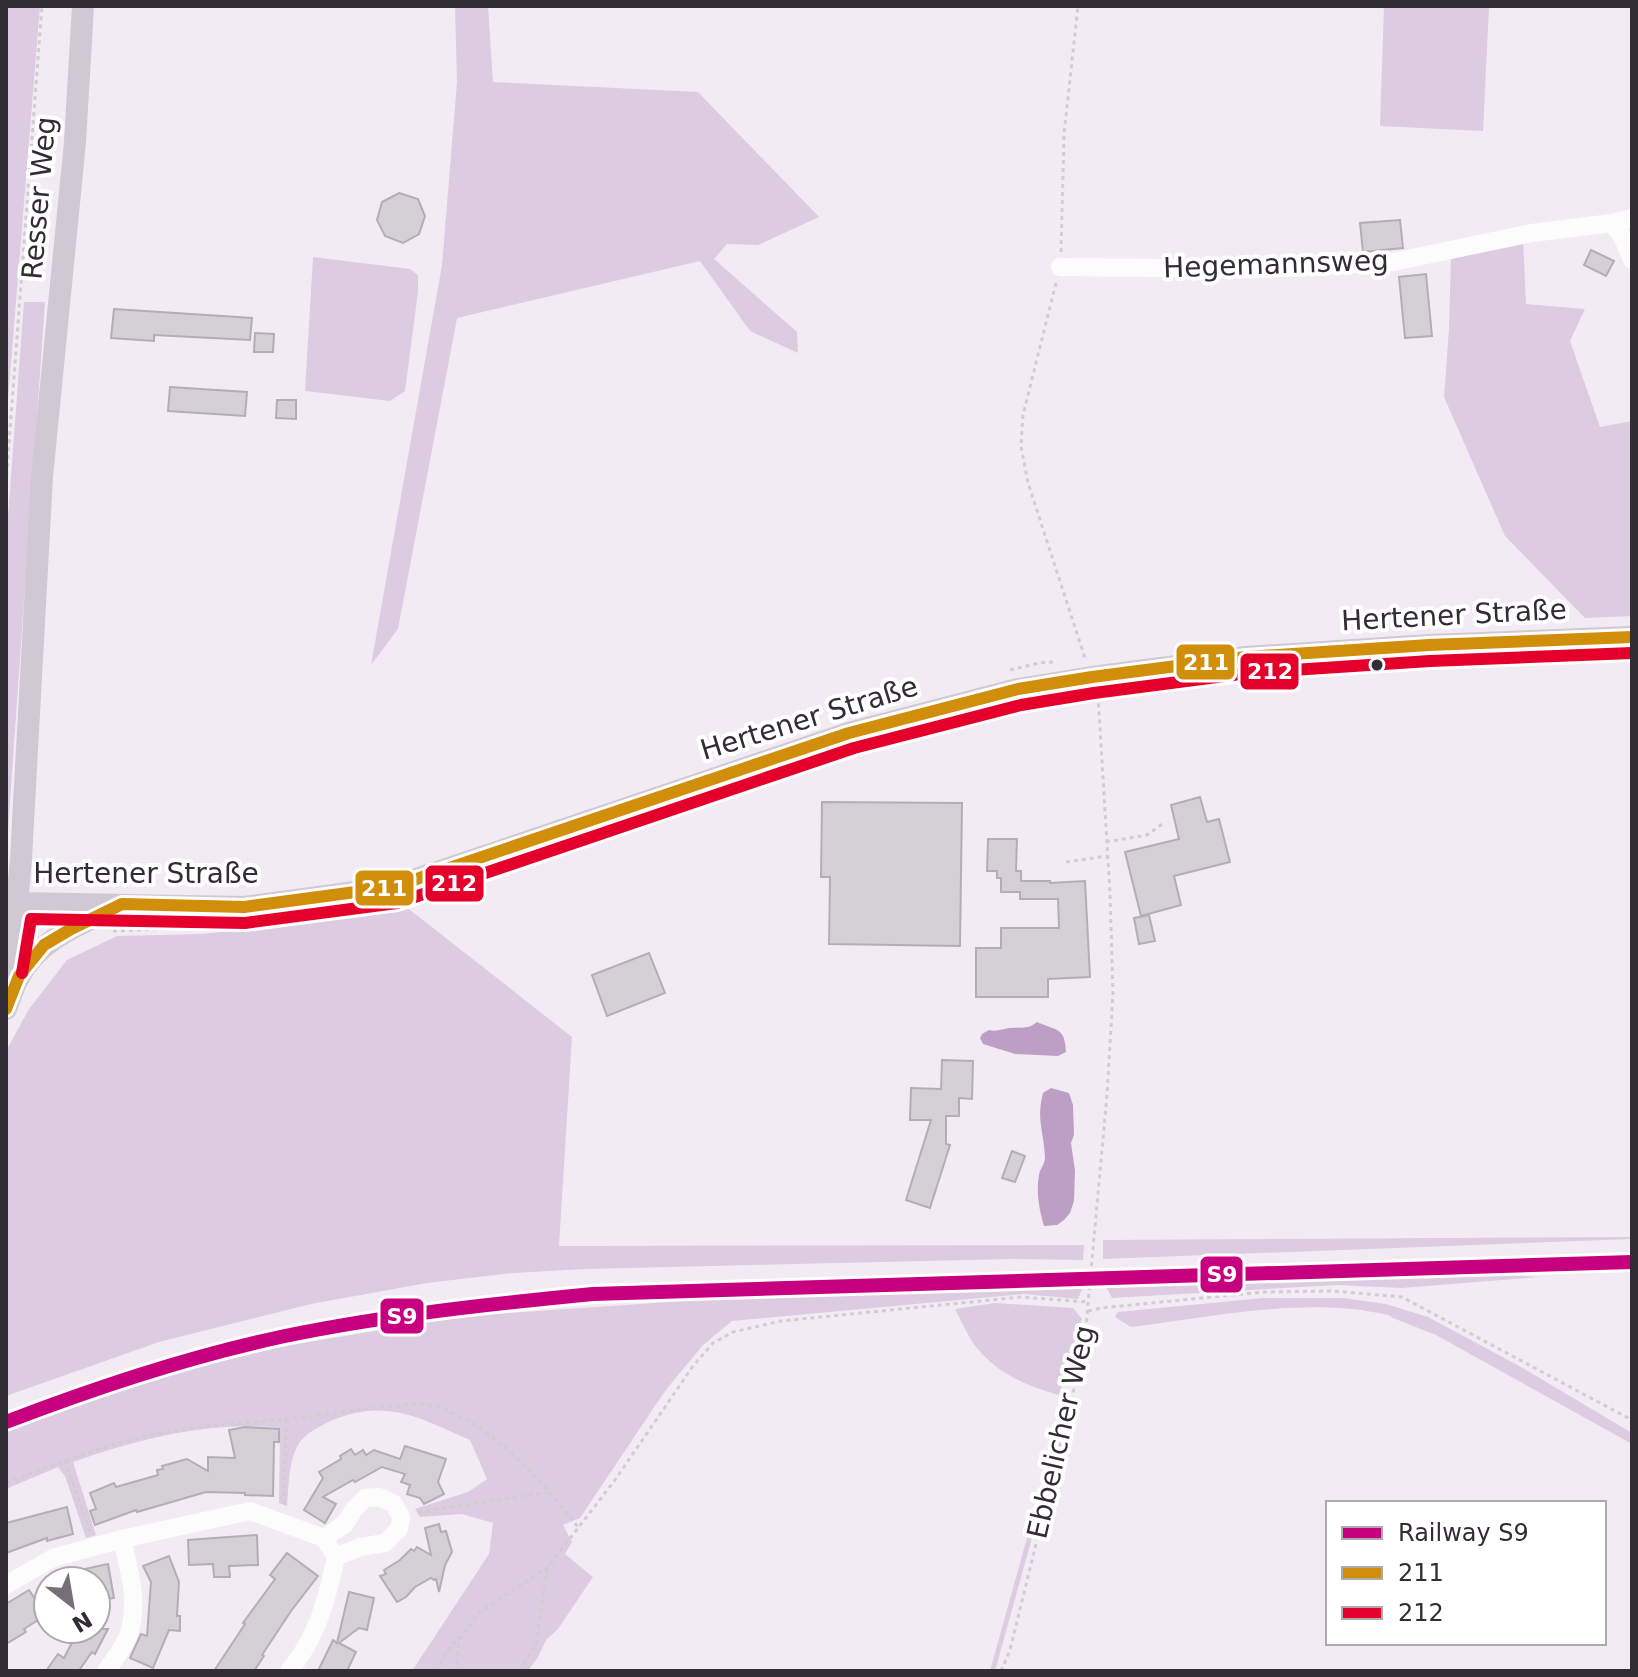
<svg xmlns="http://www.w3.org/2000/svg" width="1638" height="1677" font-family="'DejaVu Sans',sans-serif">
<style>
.green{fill:#ddcbe1}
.water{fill:#bd9ec4}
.building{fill:#d5cfd6;stroke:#b3aeb5;stroke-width:2}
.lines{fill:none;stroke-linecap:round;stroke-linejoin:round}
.path{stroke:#cfcdd0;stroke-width:3;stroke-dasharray:4 4;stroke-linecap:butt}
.minor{stroke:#fdfcfd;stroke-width:18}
.major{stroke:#d0c8d2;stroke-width:22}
.bus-1-casing{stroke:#fff;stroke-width:18}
.bus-2-casing{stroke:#fff;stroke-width:18}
.bus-1{stroke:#d08e0a;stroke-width:12}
.bus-2{stroke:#e4002b;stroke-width:12}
.rail-1-casing{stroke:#fff;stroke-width:20}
.rail-1{stroke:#c7007f;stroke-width:14}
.bus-dot{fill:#322d34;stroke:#fff;stroke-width:3}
.labels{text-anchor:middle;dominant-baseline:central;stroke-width:8;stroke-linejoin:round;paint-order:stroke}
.street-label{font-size:28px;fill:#322d34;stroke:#fff}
.line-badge{stroke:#fff;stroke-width:3}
.badge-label{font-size:22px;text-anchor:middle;font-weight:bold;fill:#fff}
</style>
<rect width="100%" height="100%" fill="#f2ebf4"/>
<g class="green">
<path d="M6 6H40L6 425Z"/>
<path d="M455 6H488L493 82 698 92 819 217 758 245 727 244 714 259 797 332 798 353 750 331 700 261 457 318 398 629 371 665 442 265 457 82Z"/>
<path d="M1384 6H1489L1483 131 1380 126Z"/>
<path d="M1523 240 1526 304 1585 309 1570 341 1600 427 1632 421V616L1585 618 1505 536 1444 397 1449 328 1451 259Z"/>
<path d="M313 257 410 269 418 275V292L405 391 390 401 305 391Z"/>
<path d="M24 302H45L6 858V543Z"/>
<path d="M405 906 572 1037 559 1246 1084 1245 1083 1260 1012 1259 586 1269 513 1273 427 1283 311 1304 159 1342 6 1396V1051L29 1009 67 960 117 936 202 934 322 921Z"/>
<path d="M1632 1237V1239L1103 1259V1240Z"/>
<path d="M1473 1274 1540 1277 1402 1288 1337 1285 1112 1298 1104 1283 1299 1276Z"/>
<path d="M1084 1284 1078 1299 1024 1294 732 1321 703 1345 665 1391 580 1518 563 1525 572 1542 565 1554 593 1577 558 1629 546 1640 538 1657 528 1671H412L489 1554 493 1523 462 1514 420 1517 415 1509 468 1492 487 1479 470 1440C420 1418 387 1398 333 1420 321 1425 304 1434 298 1445 288 1463 289 1487 287 1506L279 1503 280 1428C211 1420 138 1439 73 1462L96 1535 86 1538 65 1476 58 1467 6 1489V1432L70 1407 174 1373 284 1346 466 1316 699 1300Z"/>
<path d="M1263 1298H1343L1386 1304 1428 1317 1521 1367 1632 1433V1444L1436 1335 1393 1318 1389 1315C1377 1313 1365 1310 1352 1309 1279 1302 1204 1318 1131 1327L1115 1317 1118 1312Z"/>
<path d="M995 1303 1073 1308 1082 1319 1059 1395C1028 1386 999 1375 977 1348 968 1337 962 1322 955 1309Z"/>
<path d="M1035 1509H1040L995 1671H990Z"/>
</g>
<g class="water">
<path d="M1037 1022C1057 1031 1065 1027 1066 1052L1058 1056 1015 1054 983 1044 980 1038 982 1034 989 1030C998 1032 1001 1029 1010 1028 1021 1027 1027 1030 1037 1022Z"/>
<path d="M1051 1088 1069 1093 1073 1105 1074 1135 1071 1143 1075 1171 1074 1201 1070 1213 1064 1220 1057 1225 1044 1226C1039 1209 1036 1192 1039 1175 1040 1168 1045 1165 1045 1157 1044 1132 1036 1119 1043 1093Z"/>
</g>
<g class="building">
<path d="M399 193 418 199 425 216 419 234 403 243 385 236 377 220 382 202Z"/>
<path d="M1400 220 1403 248 1363 252 1360 223Z"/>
<path d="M1591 250 1614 261 1606 276 1584 265Z"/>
<path d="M1426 274 1432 336 1405 338 1399 277Z"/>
<path d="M114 309 252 318 250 340 154 335V341L111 338Z"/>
<path d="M255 333 274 334 273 352H254Z"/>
<path d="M170 387 247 392 245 416 168 411Z"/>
<path d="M277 400H296V419L276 418Z"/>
<path d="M1200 797 1207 822 1219 819 1230 862 1174 876 1181 905 1141 916 1125 852 1179 839 1171 805Z"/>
<path d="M822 802 962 803 960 946 829 944 830 877H821Z"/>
<path d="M988 839H1017L1016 871H1021V881H1050V883L1085 881 1090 977 1048 979V997H976V948H1001V928H1059L1058 899H1020V892H1001V878H997V871H987Z"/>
<path d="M1149 915 1155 941 1139 944 1134 918Z"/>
<path d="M649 953 665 993 607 1016 592 975Z"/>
<path d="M942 1060 973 1061 972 1099 959 1098V1116H946V1144L950 1145 930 1208 906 1200 931 1120H910L911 1088 941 1089Z"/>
<path d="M1012 1151 1025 1156 1015 1182 1002 1178Z"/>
<path d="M245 1427 279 1429V1442H274L273 1496 245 1495V1493L206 1492 137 1512 136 1510 95 1525 90 1511 96 1509 90 1493 114 1483 116 1487 158 1475 157 1470 163 1469 162 1466 187 1459 208 1471V1457L235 1458 229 1430Z"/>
<path d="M405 1446 446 1459 438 1482 444 1494 424 1504 420 1498 407 1494 410 1485 401 1482 405 1474 382 1467 355 1482 353 1480 323 1497 336 1504 325 1523 304 1510 323 1478 319 1472 341 1459 340 1456 351 1449 355 1455 363 1450 366 1455 374 1450 400 1459Z"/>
<path d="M67 1507 73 1534 47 1541V1538L6 1553V1523Z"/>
<path d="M439 1524 441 1532 446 1531 452 1552 445 1565 439 1592 436 1579 434 1580 431 1578 415 1587 406 1597 397 1602 380 1576 386 1574 384 1570 400 1560 411 1549 414 1551 417 1547 431 1555 425 1528Z"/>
<path d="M257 1535 258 1565 229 1566 230 1577H214L213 1564 189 1565 188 1540Z"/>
<path d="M287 1553 318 1576 291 1611 262 1655 264 1656 254 1671H214L245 1624 243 1623 275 1579 270 1575Z"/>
<path d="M169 1556 179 1582 177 1616H180V1631L169 1630 153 1668 130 1658 141 1634 147 1636 151 1582 143 1566Z"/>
<path d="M108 1564 114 1598 96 1601V1581H82L80 1570Z"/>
<path d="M29 1590 46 1615 24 1629 26 1632 6 1644V1604Z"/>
<path d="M349 1592 374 1598 367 1630 359 1628 339 1643 356 1652 347 1671H318L333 1640 337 1643Z"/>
<path d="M79 1629H108L95 1654 92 1652 80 1669 83 1671H46L58 1654 64 1658Z"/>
</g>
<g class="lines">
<g class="path">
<path d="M1061 252 1064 134 1078 6"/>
<path d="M1056 283 1023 415 1021 446 1028 483 1085 658"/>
<path d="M6 483 42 6"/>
<path d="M1010 670 1039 663 1054 662"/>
<path d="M1342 671 1386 670 1393 667"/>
<path d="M1106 842 1147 835 1165 822"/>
<path d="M1066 862 1107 856"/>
<path d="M50 885 51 878 105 884"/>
<path d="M113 931 205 927"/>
<path d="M1088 1311 1101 1308 1263 1292 1333 1291 1402 1297 1632 1420"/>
<path d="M65 1460 90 1532"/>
<path d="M6 1483C55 1464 105 1445 157 1434 211 1422 266 1423 320 1415 347 1411 373 1408 399 1406 409 1405 420 1402 430 1405 495 1423 536 1477 578 1527"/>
<path d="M284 1504 286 1420"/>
<path d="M418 1512 549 1492"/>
<path d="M435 1671 451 1646 459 1639 479 1613 548 1567 615 1480 693 1366 713 1343 733 1332 781 1321 1021 1297 1088 1302"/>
<path d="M456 1671 459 1639"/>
<path d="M519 1671 536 1645 547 1569"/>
<path d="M1001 1671 1010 1650 1084 1348 1107 1095 1113 993 1110 893 1098 695"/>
</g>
<g class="minor">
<path d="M1612 223 1622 236 1632 260"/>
<path d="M1060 267 1262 269 1393 262 1532 233 1612 223 1632 218"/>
<path d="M6 1585 53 1558 122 1539 250 1511 324 1538"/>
<path d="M106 1671C114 1660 125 1646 129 1633 139 1602 129 1570 122 1539"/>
<path d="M289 1671C317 1638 327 1599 336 1557L324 1538 345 1524 354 1509 365 1498 379 1497 394 1504 401 1517 399 1529 385 1543 360 1547 336 1557"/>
</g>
<g class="major">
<path d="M17 903 244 907 393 887 849 733 1018 689 1092 677 1246 657 1429 645 1632 637"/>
<path d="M6 970 17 903 21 859 42 477 75 142 83 6"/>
<path d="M6 1009C10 999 13 988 18 979 37 941 78 925 114 908"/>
</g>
<defs>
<path id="bus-1" d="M6 1009 19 976 44 945 71 929 122 904 244 907 393 887 849 733 1018 689 1092 677 1246 657 1429 645 1632 637"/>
<path id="bus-2" d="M22 973 31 919 245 923 397 903 854 748 1021 705 1094 693 1248 673 1430 661 1632 653"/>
</defs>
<use href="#bus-1" class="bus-1-casing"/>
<use href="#bus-2" class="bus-2-casing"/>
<use href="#bus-1" class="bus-1"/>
<use href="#bus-2" class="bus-2"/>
<defs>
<path id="rail-1" d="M6 1422C97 1387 190 1356 285 1336 387 1315 490 1304 593 1294L1632 1262"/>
</defs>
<use href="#rail-1" class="rail-1-casing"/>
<use href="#rail-1" class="rail-1"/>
</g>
<circle class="bus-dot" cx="1377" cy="665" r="7"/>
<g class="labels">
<g class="street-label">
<text transform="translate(39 198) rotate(-85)">Resser Weg</text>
<text transform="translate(1276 264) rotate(-2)">Hegemannsweg</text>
<text transform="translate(1454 615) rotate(-3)">Hertener Straße</text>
<text transform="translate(809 718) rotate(-17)">Hertener Straße</text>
<text x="146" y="873">Hertener Straße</text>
<text transform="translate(1061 1432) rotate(-77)">Ebbelicher Weg</text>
</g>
</g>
<g class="line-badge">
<rect x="1175" y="643" width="61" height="38" rx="8" fill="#d08e0a"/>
<rect x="1239" y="652" width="61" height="39" rx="8" fill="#e4002b"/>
<rect x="424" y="864" width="61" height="39" rx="8" fill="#e4002b"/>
<rect x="354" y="869" width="61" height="38" rx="8" fill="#d08e0a"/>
<rect x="1199" y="1255" width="45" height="39" rx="8" fill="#c7007f"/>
<rect x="379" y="1297" width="46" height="38" rx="8" fill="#c7007f"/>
</g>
<g class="badge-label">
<text x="1206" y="670">211</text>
<text x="1270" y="679">212</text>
<text x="454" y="891">212</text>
<text x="384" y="896">211</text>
<text x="1222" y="1282">S9</text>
<text x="402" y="1324">S9</text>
</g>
<rect width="1638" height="1677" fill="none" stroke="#322d34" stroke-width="16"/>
<rect x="1326" y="1501" width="280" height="144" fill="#ffffff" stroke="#adabae" stroke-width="2"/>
<rect x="1342" y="1527" width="40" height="12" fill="#c7007f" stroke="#adabae" stroke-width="2"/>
<text x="1398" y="1541" font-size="24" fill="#322d34">Railway S9</text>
<rect x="1342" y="1567" width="40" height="12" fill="#d08e0a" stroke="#adabae" stroke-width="2"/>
<text x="1398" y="1581" font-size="24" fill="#322d34">211</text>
<rect x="1342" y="1607" width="40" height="12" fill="#e4002b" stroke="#adabae" stroke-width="2"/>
<text x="1398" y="1621" font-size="24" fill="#322d34">212</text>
<g transform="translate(72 1605) rotate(149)"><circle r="38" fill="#ffffff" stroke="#adabae" stroke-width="2"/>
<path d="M0-6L14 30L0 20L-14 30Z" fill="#757077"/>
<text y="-12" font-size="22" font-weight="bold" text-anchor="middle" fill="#322d34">N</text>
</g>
</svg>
